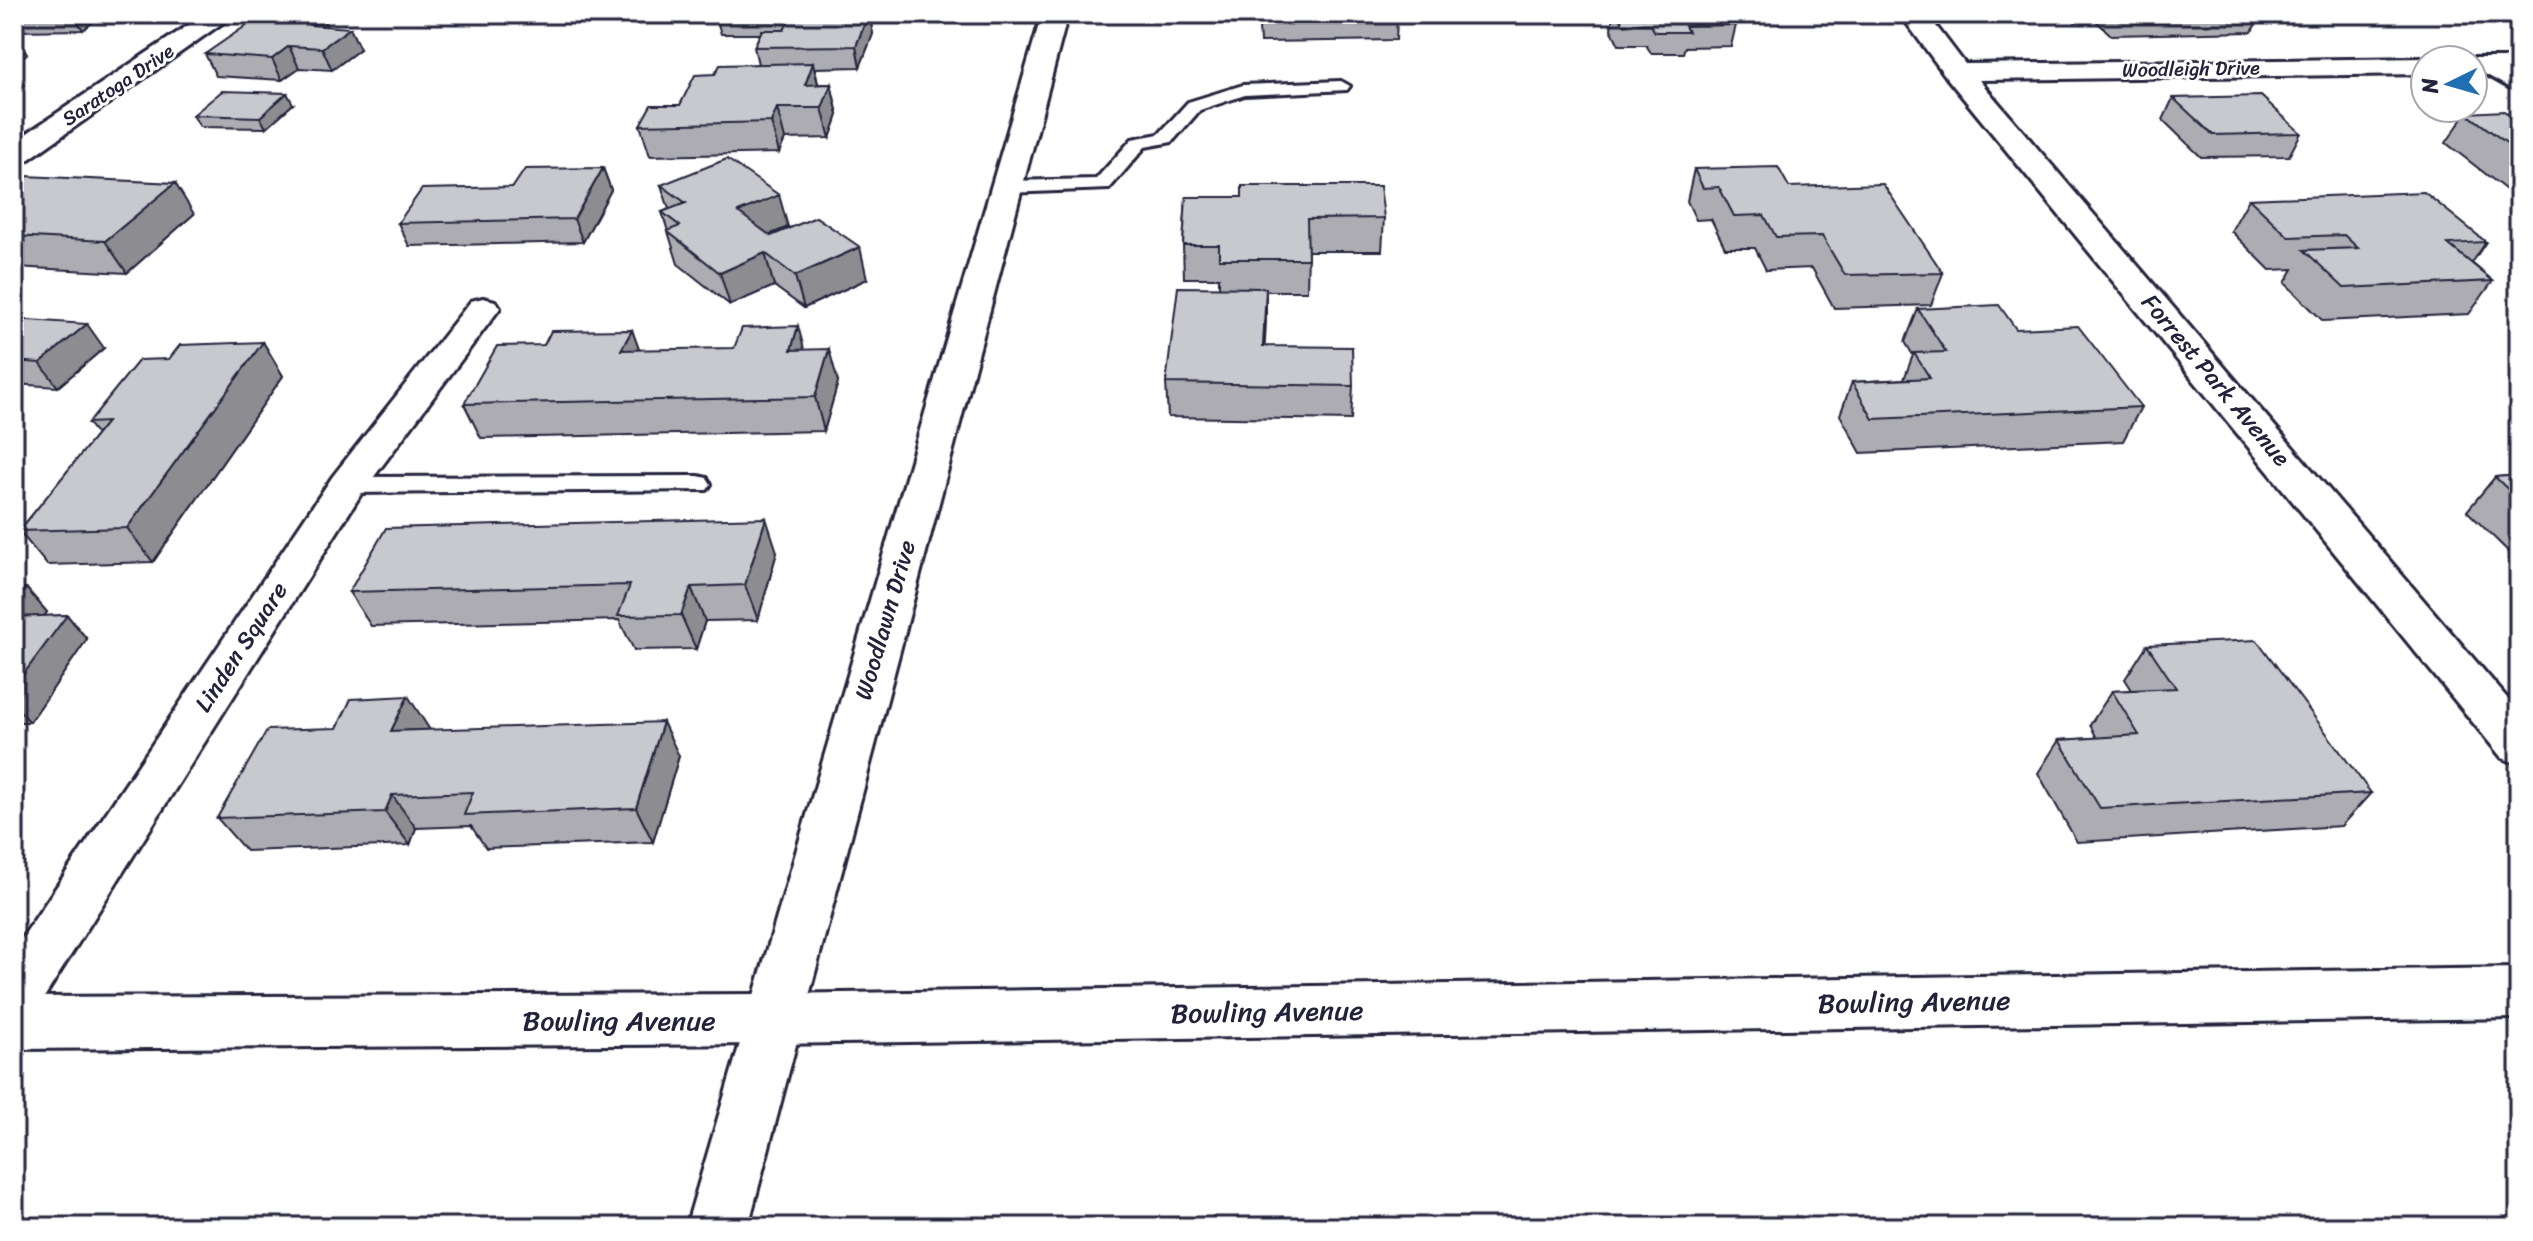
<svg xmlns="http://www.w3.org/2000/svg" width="2533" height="1241" font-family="Sriracha,sans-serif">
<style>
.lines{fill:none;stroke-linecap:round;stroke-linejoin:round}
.service-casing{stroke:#22223b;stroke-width:6}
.minor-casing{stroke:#22223b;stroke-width:6}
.tertiary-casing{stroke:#22223b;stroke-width:6}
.secondary-casing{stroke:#22223b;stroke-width:6}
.service{fill:#fff;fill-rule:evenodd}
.minor{fill:#fff;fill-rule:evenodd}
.tertiary{fill:#fff;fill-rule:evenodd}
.secondary{fill:#fff;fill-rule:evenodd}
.wall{fill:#acacb2;stroke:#22223b;stroke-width:2}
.shaded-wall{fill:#8c8c91;stroke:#22223b;stroke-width:2}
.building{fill:#c8c8cf;stroke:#22223b;stroke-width:2}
.labels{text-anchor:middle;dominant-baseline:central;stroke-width:6;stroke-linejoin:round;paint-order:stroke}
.far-street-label{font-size:20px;fill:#22223b;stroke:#fff}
.street-label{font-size:24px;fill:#22223b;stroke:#fff}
.near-street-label{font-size:28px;fill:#22223b;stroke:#fff}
</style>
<rect width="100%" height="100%" fill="#fff"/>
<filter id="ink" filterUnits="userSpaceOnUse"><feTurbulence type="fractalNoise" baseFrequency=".0125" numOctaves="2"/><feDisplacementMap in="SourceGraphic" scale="16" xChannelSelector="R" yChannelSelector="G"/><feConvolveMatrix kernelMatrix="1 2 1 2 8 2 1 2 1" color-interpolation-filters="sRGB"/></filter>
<g filter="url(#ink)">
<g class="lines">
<defs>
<g id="service">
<path d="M2484 61 2519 80V93L2478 70 2475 66 2478 62Z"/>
<path d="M1341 81 1350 86 1347 90 1245 95 1200 110 1172 142 1145 147 1109 189 1006 193 996 187 1006 181 1096 179 1132 139 1159 134 1188 102 1243 85Z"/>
<path d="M698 476 707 478 711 484 707 490 347 493 338 491 334 485 338 479 347 477Z"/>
</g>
<g id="minor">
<path d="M205 14H235L25 162 14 165V142Z"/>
<path d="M1900 14H1927L1965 64 2425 58 2434 60H2425V74L1979 80 2519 712V764L2502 758 1947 78Z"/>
<path d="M2473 58H2519V74H2473V60H2464Z"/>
<path d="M483 298 495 301 500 308 361 494 33 1015 14 1022V950L333 476 471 301Z"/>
</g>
<path id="tertiary" d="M2519 968V1018L773 1044 14 1049V997L773 994Z"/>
<path id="secondary" d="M1042 14H1068L748 1227H686Z"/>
</defs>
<use href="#service" class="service-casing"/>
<use href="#minor" class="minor-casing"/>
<use href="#tertiary" class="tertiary-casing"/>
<use href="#secondary" class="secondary-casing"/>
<use href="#service" class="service"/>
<use href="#minor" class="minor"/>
<use href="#tertiary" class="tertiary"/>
<use href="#secondary" class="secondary"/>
</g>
<g class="wall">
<path d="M14 14H103L83 30 14 31Z"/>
<path d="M715 14H869L873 34 860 67 815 68 818 84H831L838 115 830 138 785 139 779 153 650 156 640 125 680 105 715 74 758 64 754 47 760 34H721Z"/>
<path d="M1258 14H1396L1397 19 1396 40 1260 42Z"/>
<path d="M1613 14H1729L1736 25 1731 46 1685 47 1683 53H1651L1646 45H1619L1611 29Z"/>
<path d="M2067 14H2260L2252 32 2111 35 2096 21 2075 22Z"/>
<path d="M326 26 360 49 332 70 299 68 282 80 216 76 205 54Z"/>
<path d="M2173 98 2301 133 2289 156 2201 157 2163 120Z"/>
<path d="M293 104 266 128 200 127 193 115Z"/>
<path d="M2466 113 2519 122V200L2446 143Z"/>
<path d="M603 168 611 190 583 242 409 246 398 223 513 187Z"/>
<path d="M1694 169 1789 187 1943 273 1931 305 1834 308 1812 268 1766 270 1755 248H1725L1711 219 1696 220 1687 201Z"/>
<path d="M14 184 194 214 127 273 14 267Z"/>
<path d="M661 185 788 227 769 234 867 279 804 308 774 286 730 305 678 264 662 212 669 209Z"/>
<path d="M1186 197 1384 218 1382 251H1308L1307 291H1266L1264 346 1353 386 1351 420 1168 417 1166 383 1219 287V278H1184L1183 245Z"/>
<path d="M2249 199 2486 242 2472 263 2493 281 2469 314 2323 321 2285 283 2293 269 2270 270 2231 231Z"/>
<path d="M1918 309 2016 329 2141 407 2123 441 1861 453 1840 415 1852 382 1904 379 1913 355 1905 342Z"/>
<path d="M14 319 104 348 58 387 14 384Z"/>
<path d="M632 330 639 350 804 349 838 382 824 431 481 438 464 404 544 345Z"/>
<path d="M263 342 283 376 153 562 47 565 19 531 97 435 88 423 169 359Z"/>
<path d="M2519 475V562L2467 511 2495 477Z"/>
<path d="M777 552 758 620 705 621 696 649 634 650 619 620 371 626 349 592Z"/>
<path d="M14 588H26L47 612 44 616 67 615 87 639 30 722H14Z"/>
<path d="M2147 645 2371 793 2341 826 2077 842 2038 773 2059 740 2097 738 2090 725 2112 691 2132 690 2125 679Z"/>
<path d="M430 730 679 756 653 842 486 848 471 826 416 828 410 845 246 851 217 818Z"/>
</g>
<g class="shaded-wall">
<path d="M73 14H103L83 30Z"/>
<path d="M869 14 873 34 860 67 856 46Z"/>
<path d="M322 16 332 37 310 25Z"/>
<path d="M350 28 360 49 332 70 322 48Z"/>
<path d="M14 34 27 54 14 63Z"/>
<path d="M289 46 299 68 282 80 272 59Z"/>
<path d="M813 63 820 93 805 85Z"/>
<path d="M831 84 838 115 830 138 822 108Z"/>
<path d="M287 93 293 104 266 128 260 117Z"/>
<path d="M777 108 785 139 779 153 771 122Z"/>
<path d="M603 168 611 190 583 242 574 219Z"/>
<path d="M175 183 194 214 127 273 105 241Z"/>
<path d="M779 195 788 227 747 244 738 212Z"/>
<path d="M860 247 867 279 804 308 795 276Z"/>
<path d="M765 253 774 286 730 305 720 273Z"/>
<path d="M1266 288V321L1263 379V346Z"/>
<path d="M87 324 104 348 58 387 40 363Z"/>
<path d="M798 326 807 360 791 350Z"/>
<path d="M632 330 644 363 621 350Z"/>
<path d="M263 342 283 376 153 562 127 528Z"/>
<path d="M829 349 838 382 824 431 815 397Z"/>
<path d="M766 518 777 552 758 620 745 585Z"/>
<path d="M691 587 705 621 696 649 681 615Z"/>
<path d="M26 588 47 612 25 642 14 629V603Z"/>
<path d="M67 615 87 639 30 722 14 705V687Z"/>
<path d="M408 696 430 730 391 731Z"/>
<path d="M663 722 679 756 653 842 636 808Z"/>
<path d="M392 795 416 828 410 845 385 812Z"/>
</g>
<g class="building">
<path d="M263 14 322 16 310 25 350 28 322 48 289 46 272 59 205 54Z"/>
<path d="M792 14H868L856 46 754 47 762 30H784Z"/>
<path d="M1259 14H1396L1397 19 1260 21Z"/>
<path d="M1617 14H1729L1736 25 1685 26 1688 32H1655L1650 24H1623Z"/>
<path d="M813 63 805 85 831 84 822 108H777L771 122 640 125 651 105H680L695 75 715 74 720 65Z"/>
<path d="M222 91 287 93 260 117 193 115Z"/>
<path d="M2261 96 2301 133 2213 135 2173 98Z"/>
<path d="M2504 111 2519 122V152L2466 113Z"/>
<path d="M727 159 779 195 738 212 771 236 816 217 860 247 795 276 765 253 720 273 667 231 680 226 662 212 686 203 661 185Z"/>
<path d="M1778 167 1789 187 1883 184 1943 273 1845 275 1822 236 1776 237 1764 215 1734 216 1719 187 1703 188 1694 169Z"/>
<path d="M603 168 574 219 398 223 422 189 513 187 525 169Z"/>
<path d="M25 176 175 183 105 241 14 236V184Z"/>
<path d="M1242 186H1380L1384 218 1307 219 1308 259H1219V245H1183L1186 197H1242Z"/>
<path d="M2424 192 2486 242 2448 244 2493 281 2344 288 2304 250 2358 248 2344 235 2289 237 2249 199Z"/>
<path d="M1178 287 1266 288 1263 346 1352 347 1353 386 1166 383Z"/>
<path d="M1999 305 2016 329 2078 326 2141 407 1873 419 1852 382 1930 378 1914 353 1946 352 1918 309Z"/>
<path d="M14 319 87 324 40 363 14 361Z"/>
<path d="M798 326 791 350 829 349 815 397 464 404 497 346 544 345 551 331 632 330 621 350 734 348 742 328Z"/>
<path d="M263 342 127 528 19 531 107 422 88 423 139 360 169 359 180 345Z"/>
<path d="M2519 475V500L2495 477Z"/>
<path d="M766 518 745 585 691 587 681 615 618 616 630 585 349 592 386 528Z"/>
<path d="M14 588H26L14 603Z"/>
<path d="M67 615 14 687V617Z"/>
<path d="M2257 640 2371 793 2100 808 2059 740 2139 735 2112 691 2176 688 2147 645Z"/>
<path d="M408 696 391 731 663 722 636 808 464 815 473 792 392 795 385 812 217 818 267 730 337 728 351 699Z"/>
</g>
</g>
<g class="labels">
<g class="far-street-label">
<text transform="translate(2191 69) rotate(-1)">Woodleigh Drive</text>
<text transform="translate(118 85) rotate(-34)">Saratoga Drive</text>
</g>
<g class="street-label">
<text transform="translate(2216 380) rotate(50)">Forrest Park Avenue</text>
<text transform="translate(885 620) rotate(-74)">Woodlawn Drive</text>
<text transform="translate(241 647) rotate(-57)">Linden Square</text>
</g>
<g class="near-street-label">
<text transform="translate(1914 1002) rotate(-1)">Bowling Avenue</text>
<text transform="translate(1267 1012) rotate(-1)">Bowling Avenue</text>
<text x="619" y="1020">Bowling Avenue</text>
</g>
</g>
<rect width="2533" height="1241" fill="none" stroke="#fff" stroke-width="48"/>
<rect x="24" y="24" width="2485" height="1193" fill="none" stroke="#22223b" stroke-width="3" filter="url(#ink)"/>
<g transform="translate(2449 84) rotate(265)"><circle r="38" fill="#ffffff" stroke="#a7a7b1" stroke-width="2"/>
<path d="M0-6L14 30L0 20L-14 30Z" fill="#1f6fb2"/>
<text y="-12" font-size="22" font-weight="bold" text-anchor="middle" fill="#22223b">N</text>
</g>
</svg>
